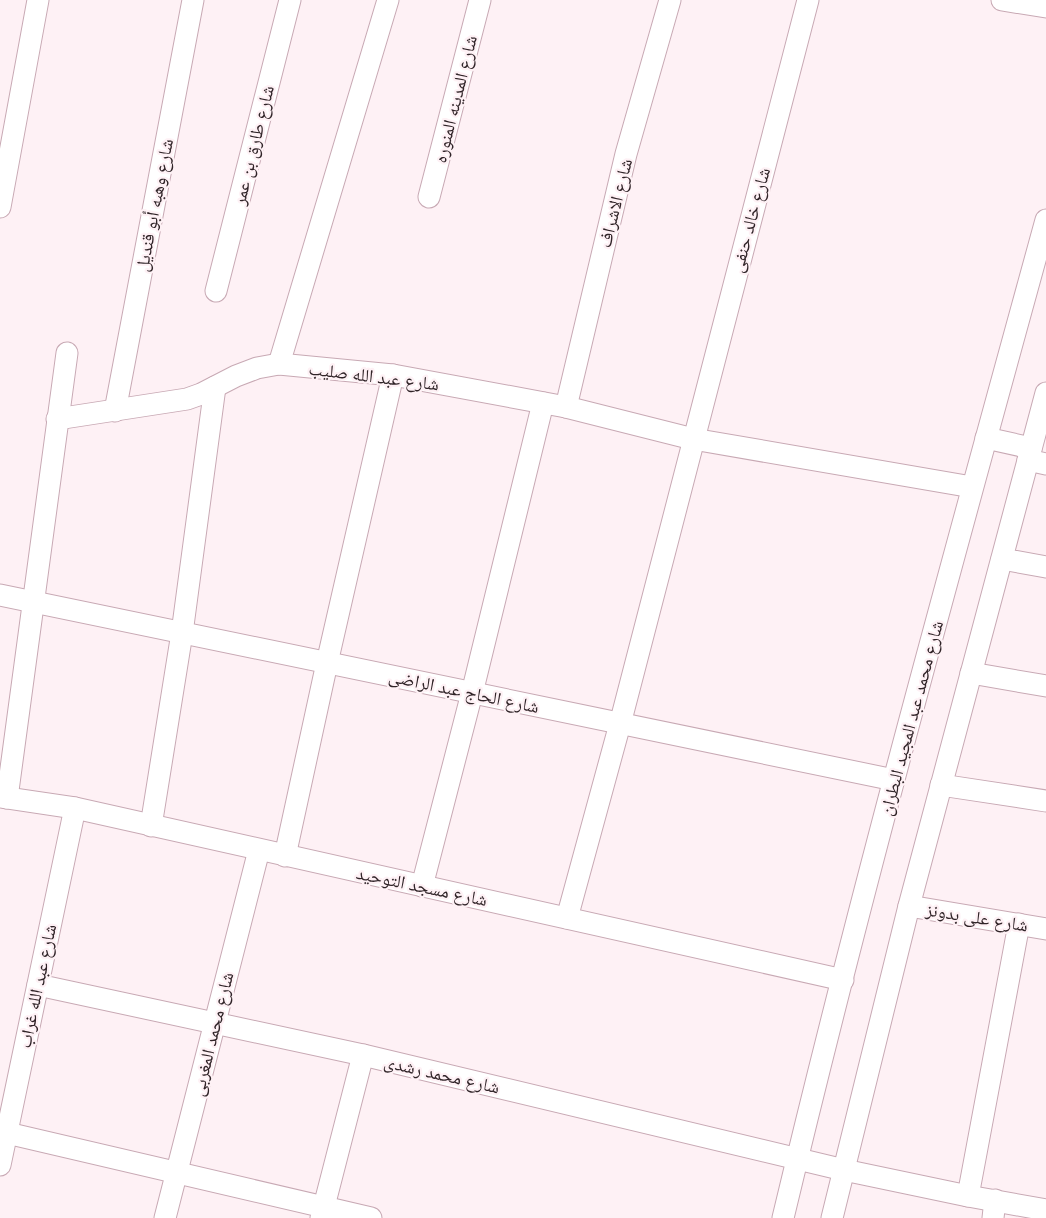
<svg xmlns="http://www.w3.org/2000/svg" width="1046" height="1218" font-family="Raleway,'Noto Naskh Arabic',sans-serif">
<style>
.lines{fill:none;stroke-linecap:round;stroke-linejoin:round}
.minor-casing{stroke:#c8a9b4;stroke-width:23}
.minor{stroke:#fff;stroke-width:21}
.labels{text-anchor:middle;dominant-baseline:central;stroke-width:4.5;stroke-linejoin:round;paint-order:stroke}
.street-label{font-size:18px;fill:#302428;stroke:#fef1f5}
</style>
<rect width="100%" height="100%" fill="#fef1f5"/>
<g class="lines">
<defs>
<g id="minor">
<path d="M1002 0 1046 7"/>
<path d="M429 197 480 0"/>
<path d="M0 207 38 0"/>
<path d="M216 291 290 0"/>
<path d="M279 364 388 0"/>
<path d="M566 407 626 154 670 0"/>
<path d="M115 411 193 0"/>
<path d="M57 419 187 399 201 394 236 376 257 368 279 364 393 375 566 407 693 439 972 487"/>
<path d="M986 438 1031 448"/>
<path d="M1028 460 1046 464"/>
<path d="M1002 559 1046 567"/>
<path d="M0 595 894 780"/>
<path d="M971 673 1046 686"/>
<path d="M941 785 1046 801"/>
<path d="M0 797 75 808 843 980"/>
<path d="M7 798 67 353"/>
<path d="M151 826 182 633 215 387"/>
<path d="M285 856 327 663 393 375"/>
<path d="M422 886 472 693 543 403"/>
<path d="M909 906 1046 929"/>
<path d="M567 918 620 724 808 0"/>
<path d="M38 985 363 1055 844 1170 968 1196 1046 1210"/>
<path d="M7 1133 371 1218"/>
<path d="M0 1165 75 808"/>
<path d="M968 1196 1019 924"/>
<path d="M165 1218 259 850"/>
<path d="M321 1218 363 1055"/>
<path d="M783 1218C863 883 955 552 1046 220"/>
<path d="M832 1218 909 906 1046 393"/>
<path d="M993 1218 995 1200"/>
</g>
</defs>
<use href="#minor" class="minor-casing"/>
<use href="#minor" class="minor"/>
</g>
<g class="labels">
<g class="street-label">
<text transform="translate(455 99) rotate(-76)">شارع المدينه المنوره</text>
<text transform="translate(253 145) rotate(-76)">شارع طارق بن عمر</text>
<text transform="translate(615 203) rotate(-76)">شارع الاشراف</text>
<text transform="translate(154 205) rotate(-79)">شارع وهبه أبو قنديل</text>
<text transform="translate(750 220) rotate(-75)">شارع خالد حنفى</text>
<text transform="translate(374 376) rotate(7)">شارع عبد الله صليب</text>
<text transform="translate(464 691) rotate(12)">شارع الحاج عبد الراضى</text>
<text transform="translate(911 718) rotate(-75)">شارع محمد عبد المجيد البطران</text>
<text transform="translate(422 886) rotate(12)">شارع مسجد التوحيد</text>
<text transform="translate(977 917) rotate(9)">شارع على بدونز</text>
<text transform="translate(37 986) rotate(-78)">شارع عبد الله غراب</text>
<text transform="translate(212 1034) rotate(-76)">شارع محمد المغربى</text>
<text transform="translate(442 1074) rotate(13)">شارع محمد رشدى</text>
</g>
</g>
</svg>
